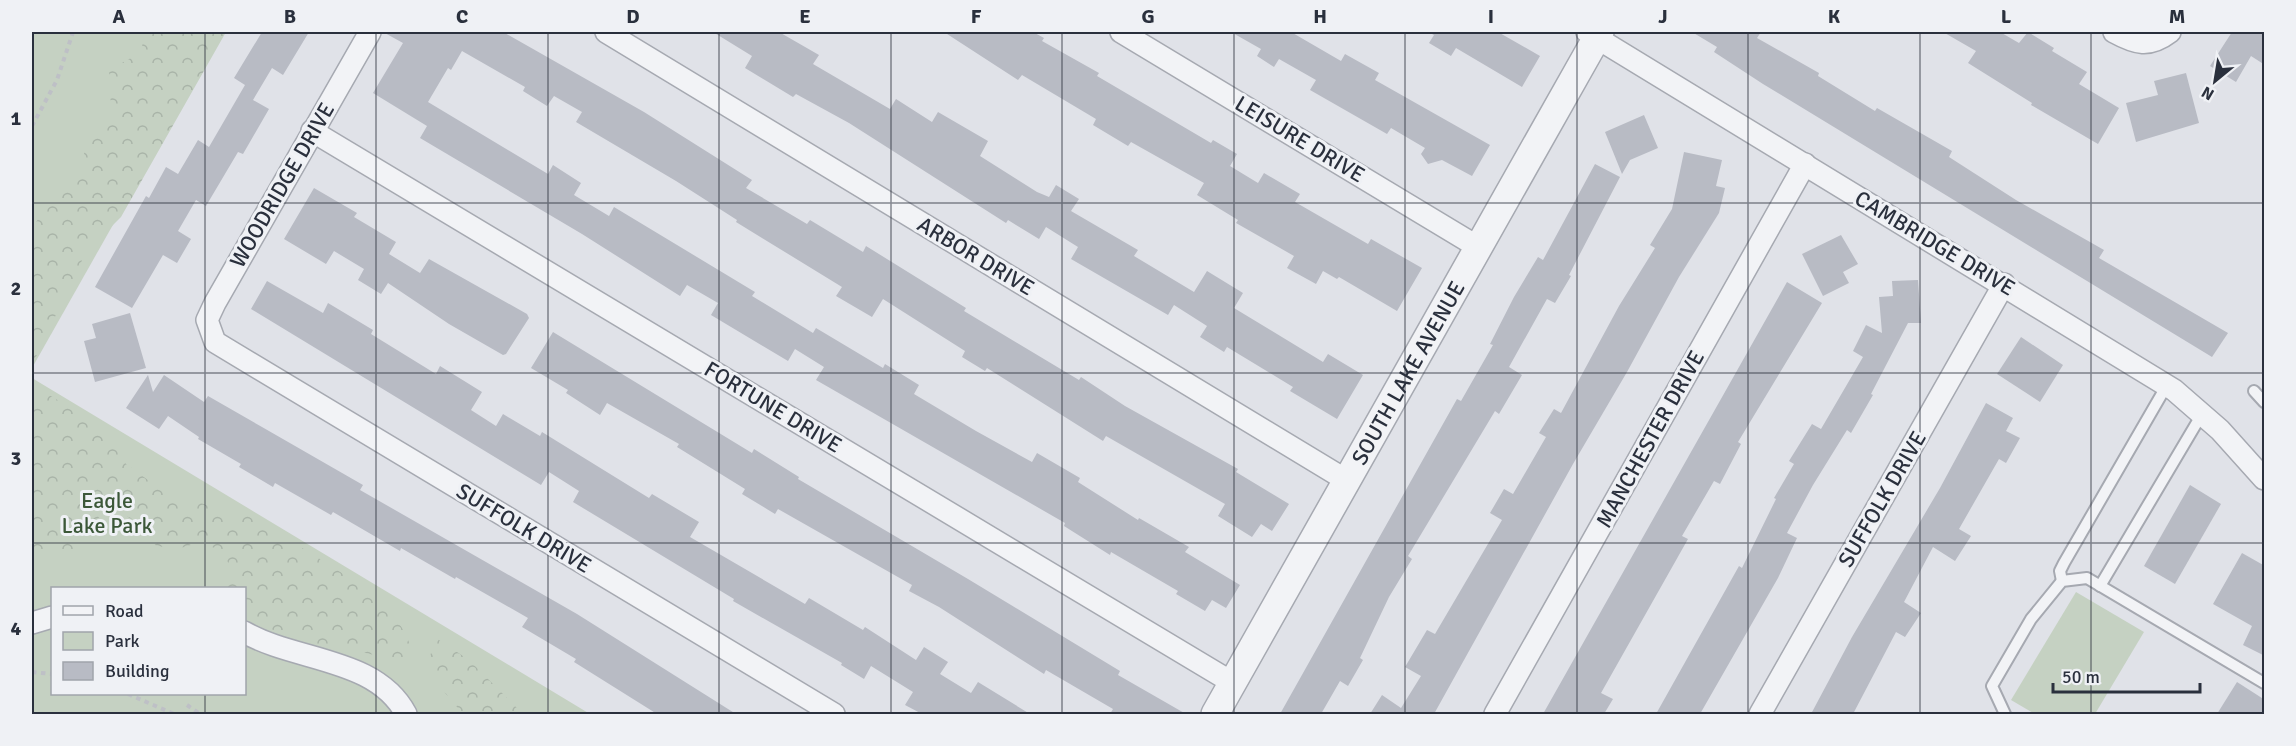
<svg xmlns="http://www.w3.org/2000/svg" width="2296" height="746" font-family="Signika,sans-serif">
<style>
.green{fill:#c5d1c2;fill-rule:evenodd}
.forest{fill:url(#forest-crowns)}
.building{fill:#b8bbc4}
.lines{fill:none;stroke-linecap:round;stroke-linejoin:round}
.service-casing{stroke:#a6a9b1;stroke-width:14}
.minor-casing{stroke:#a6a9b1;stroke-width:24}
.tertiary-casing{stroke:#a6a9b1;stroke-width:30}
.path{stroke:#bec0c6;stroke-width:4;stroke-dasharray:4.5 4.5;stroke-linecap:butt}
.service{stroke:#f2f3f6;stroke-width:10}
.minor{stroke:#f2f3f6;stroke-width:21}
.tertiary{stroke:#f2f3f6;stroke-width:27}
.grid{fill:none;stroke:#2a303d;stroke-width:1.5;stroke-opacity:0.55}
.labels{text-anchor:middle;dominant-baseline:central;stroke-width:6;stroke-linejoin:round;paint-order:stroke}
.street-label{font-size:22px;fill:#2a303d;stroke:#eff1f5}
.park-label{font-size:22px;fill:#3c5839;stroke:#eff1f5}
.neatline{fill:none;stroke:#2a303d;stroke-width:2}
.grid-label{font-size:20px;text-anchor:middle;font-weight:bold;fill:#2a303d}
</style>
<defs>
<pattern id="forest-crowns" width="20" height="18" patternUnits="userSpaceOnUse" patternTransform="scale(1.5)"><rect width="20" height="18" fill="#c5d1c2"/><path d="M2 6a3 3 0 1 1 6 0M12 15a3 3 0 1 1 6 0" fill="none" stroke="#a9b4a8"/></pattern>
</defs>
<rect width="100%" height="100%" fill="#e0e2e8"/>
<g class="green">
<path d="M32 32H222L32 368Z"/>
<path d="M32 378 590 714H32ZM52 588H244V694H52Z"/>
<path d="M2076 592 2144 632 2095 714H2035L2011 700Z"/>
</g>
<g class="forest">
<path d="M146 32H226L121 217 86 252 32 365V246L35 223 78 173 88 141 111 109 109 70 140 53Z"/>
<path d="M32 385 105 428 126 464 152 483 233 516H248C284 538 373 586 395 618 406 632 413 646 412 664L353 650 318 647 245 619 244 588H221L235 579 222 549 194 544 174 550 155 545C143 524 132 516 108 510L79 534 70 556 32 549Z"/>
<path d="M436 638 469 660 523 714H460L456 705 425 671Z"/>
</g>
<g class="building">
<path d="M262 32H309L283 75 272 68 253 100 269 109 243 154 238 152 206 206 196 200 178 231 191 239 177 263 163 255 132 308 95 287 146 196 149 198 166 167 178 174 198 140 209 147 245 85 234 78Z"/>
<path d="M383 32H503L644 112 752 180 746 188 807 224 810 220 863 252 866 246 966 308 964 311 1079 380 1081 377 1125 406 1238 469 1236 472 1289 504 1272 531 1261 524 1252 537 1218 516 1225 504 1106 436 1103 441 987 368 985 371 962 357 965 351 883 299 872 317 836 296 842 287 736 222 737 220 676 181 576 122 582 112 554 96 547 106 523 91 525 87 462 51 451 70 448 68 428 102 548 174 553 165 581 183 574 195 609 216 614 207 755 292 752 296 813 333 816 328 883 368 885 364 919 385 914 394 976 431 1032 462 1037 453 1080 478 1078 482 1138 520 1139 518 1189 547 1185 552 1240 585 1226 608 1212 600 1205 611 1176 594 1178 591 1111 552 1110 555 1064 526 1065 523 816 380 824 367 795 349 788 361 711 315 718 303 687 285 680 296 582 234 420 138 427 126 373 93 403 43Z"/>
<path d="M713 32H779L819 55 813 64 890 109 896 99 932 122 938 112 988 141 980 156 1037 192 1049 197 1056 185 1079 199 1071 211 1138 250 1134 256 1194 292 1207 271 1243 293 1234 308 1323 362 1328 354 1363 375 1337 419 1290 391 1293 387 1227 347 1224 352 1200 337 1207 326 1174 305 1168 315 1071 259 1078 247 1046 227 1039 239 1008 220 1006 223 849 123 796 94 793 97 745 68 752 56Z"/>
<path d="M944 32H1033L1044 38 1042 41 1099 73 1097 76 1211 143 1213 140 1237 154 1230 166 1258 183 1264 173 1300 194 1295 202 1368 244 1371 239 1422 268 1397 311 1339 277 1337 279 1323 271 1316 284 1287 268 1294 256 1236 223 1238 220 1197 195 1204 183 1131 142 1128 146 1093 125 1096 119 1022 75 1018 80Z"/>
<path d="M1231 32H1291L1341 61 1345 54 1379 73 1375 80 1490 145 1472 176 1442 160 1428 164 1421 154 1425 148 1391 128 1387 134 1310 90 1316 80 1279 59 1274 67 1257 56 1261 49Z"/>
<path d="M1428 32H1498L1540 56 1522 87 1456 48 1451 56 1429 43 1434 35Z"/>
<path d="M1692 32H1761L1757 38 1819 73 1818 76 1875 111 1877 108 1952 151 1949 157 2016 200 2104 250 2099 258 2228 333 2212 357 1763 84 1714 52 1717 47Z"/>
<path d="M1943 32H2000L2019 43 2028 32 2054 48 2052 51 2087 72 2079 84 2119 108 2098 144 2031 105 2032 103 1968 63 1976 51Z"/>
<path d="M2232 32H2265V65L2251 56 2236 82 2210 66Z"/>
<path d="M2186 73 2199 123 2136 142 2126 103 2158 95 2154 81Z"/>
<path d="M1644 115 1658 148 1630 160 1622 174 1605 132Z"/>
<path d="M1684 152 1722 160 1716 186 1725 188 1719 213 1679 277 1627 372 1573 464 1434 714H1370L1382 695 1401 708 1421 676 1405 667 1427 630 1435 634 1502 520 1490 513 1504 489 1513 494 1546 437 1539 433 1554 409 1561 413 1619 306 1655 248 1650 245 1672 209Z"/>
<path d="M1595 164 1620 177 1569 275 1571 276 1555 303 1547 299 1509 367 1522 375 1499 414 1495 411 1408 556 1412 559 1389 597 1360 658 1363 660 1348 686 1340 681 1321 714H1280L1457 399 1461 401 1493 345 1490 344 1514 297 1538 257 1543 260Z"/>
<path d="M314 188 357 213 354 217 396 242 389 254 420 273 429 259 527 314 529 318 506 354 503 355 449 324 388 283 381 294 358 280 364 269 334 251 326 264 284 239Z"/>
<path d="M1841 235 1858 264 1843 272 1849 283 1823 296 1802 254Z"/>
<path d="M1918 280 1921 323H1908L1871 394 1873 395 1851 433 1847 430 1813 485 1787 533 1797 538 1778 578 1700 714H1656L1739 566 1742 568 1776 499 1774 498 1794 464 1789 461 1812 424 1821 429 1863 357 1853 351 1866 325 1882 333 1879 297 1893 296 1892 281Z"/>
<path d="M267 281 323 313 328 303 373 330 371 334 436 374 440 366 482 392 471 410 496 426 503 414 540 436 542 432 649 498 652 494 699 522 690 537 805 604 809 598 863 630 865 627 916 660 924 647 948 662 940 674 971 693 978 682 1030 714H922L905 705 913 692 871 666 864 679 841 665 842 663 733 601 734 599 573 502 579 491 549 472 541 485 251 309Z"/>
<path d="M1787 282 1822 303 1738 442 1741 444 1720 484 1714 481 1682 536 1688 539 1601 693 1613 699 1604 714H1543Z"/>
<path d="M130 313 146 368 95 382 84 341 96 338 92 324Z"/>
<path d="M553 332 752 453 754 449 799 477 798 479 968 579 1120 671 1118 675 1186 714H1110L1113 709 1046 670 1044 674 939 607 909 591 912 585 778 509 775 514 742 494 745 489 677 447 679 444 607 403 600 415 566 393 568 390 531 368Z"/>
<path d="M2021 337 2063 365 2040 402 1997 374Z"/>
<path d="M148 375 153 392 164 375 204 402 208 396 262 427 363 485 360 490 577 614 736 714H657L574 662 576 659 522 627 528 618 456 577 455 579 401 548 400 551 333 512 331 515 275 483 273 487 239 467 241 464 198 439 199 437 168 416 159 429 126 408Z"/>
<path d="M1986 403 2013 418 2006 431 2020 438 2006 463 1999 459 1959 529 1971 536 1955 561 1933 547 1904 602 1921 613 1905 637 1896 632 1853 714H1811L1852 637 1940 488Z"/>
<path d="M2190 485 2221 504 2175 584 2144 566Z"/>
<path d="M2242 553 2265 566V656L2243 645 2252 626 2213 604Z"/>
<path d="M2237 682 2265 700V714H2217Z"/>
</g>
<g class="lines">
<defs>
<g id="service">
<path d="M2254 391 2264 402"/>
<path d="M2062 581 2060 571 2064 563 2167 385"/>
<path d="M2100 586 2202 414"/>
<path d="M2005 714 1992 686 2031 619 2062 581 2087 578 2264 683"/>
</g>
<g id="minor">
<path d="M370 32 215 303 207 320 215 342 834 714"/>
<path d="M606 32 1346 480"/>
<path d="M1121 32 1478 247"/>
<path d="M1587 32 2174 390 2220 430 2264 479"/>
<path d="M2114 32C2136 44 2149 48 2170 32"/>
<path d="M312 131 1233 683"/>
<path d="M32 623 52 617"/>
<path d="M244 632C296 662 376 657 406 714"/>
<path d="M1495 714 1805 164"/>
<path d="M1760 714 2004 284"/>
</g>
<g id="tertiary">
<path id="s1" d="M1215 714 1600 32"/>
</g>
</defs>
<use href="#service" class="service-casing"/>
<use href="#minor" class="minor-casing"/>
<use href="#tertiary" class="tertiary-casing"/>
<g class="path">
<path d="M32 126 57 80 73 32"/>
<path d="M32 672 52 674"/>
<path d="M128 694 174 714"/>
<path d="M187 705 200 714"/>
</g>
<use href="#service" class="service"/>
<use href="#minor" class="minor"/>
<use href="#tertiary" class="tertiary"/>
</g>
<path class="grid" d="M205 32V588M376 32V714M548 32V714M719 32V714M891 32V714M1062 32V714M1234 32V714M1405 32V714M1577 32V714M1748 32V714M1920 32V714M2091 32V714M32 203H2264M32 373H2264M32 543H2264M205 694V714"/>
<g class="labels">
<g class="street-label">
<text transform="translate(1300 139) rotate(31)">LEISURE DRIVE</text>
<text transform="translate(282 185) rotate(-60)">WOODRIDGE DRIVE</text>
<text transform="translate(1935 243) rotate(31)">CAMBRIDGE DRIVE</text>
<text transform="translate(976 256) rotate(31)">ARBOR DRIVE</text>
<text stroke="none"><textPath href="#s1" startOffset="392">SOUTH LAKE AVENUE</textPath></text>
<text transform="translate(773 407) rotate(31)">FORTUNE DRIVE</text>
<text transform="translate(1650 439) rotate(-61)">MANCHESTER DRIVE</text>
<text transform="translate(1882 499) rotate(-60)">SUFFOLK DRIVE</text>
<text transform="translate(524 528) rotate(31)">SUFFOLK DRIVE</text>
</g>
<g class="park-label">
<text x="107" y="500">Eagle<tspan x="107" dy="25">Lake Park</tspan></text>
</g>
</g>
<rect width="2296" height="746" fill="none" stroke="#eff1f5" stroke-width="66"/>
<rect x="51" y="587" width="195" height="108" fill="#eff1f5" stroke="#a0a4ab" stroke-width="1.5"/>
<rect x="63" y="606" width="30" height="9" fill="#f2f3f6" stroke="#a0a4ab" stroke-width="1.5"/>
<text x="105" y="617" font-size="18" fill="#2a303d">Road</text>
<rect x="63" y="632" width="30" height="18" fill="#c5d1c2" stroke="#a0a4ab" stroke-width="1.5"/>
<text x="105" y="647" font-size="18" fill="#2a303d">Park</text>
<rect x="63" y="662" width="30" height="18" fill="#b8bbc4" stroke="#a0a4ab" stroke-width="1.5"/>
<text x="105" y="677" font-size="18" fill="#2a303d">Building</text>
<g transform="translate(2215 81) rotate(210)" stroke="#eff1f5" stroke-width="4.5" paint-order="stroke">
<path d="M0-4.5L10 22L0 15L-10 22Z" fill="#2a303d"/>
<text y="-9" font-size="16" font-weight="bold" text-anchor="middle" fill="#2a303d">N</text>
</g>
<path d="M2053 683v9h147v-9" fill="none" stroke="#2a303d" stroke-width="3"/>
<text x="2062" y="683" font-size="18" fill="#2a303d" stroke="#eff1f5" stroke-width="4.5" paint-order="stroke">50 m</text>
<rect x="33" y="33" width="2230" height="680" class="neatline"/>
<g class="grid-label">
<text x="119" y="23">A</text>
<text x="290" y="23">B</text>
<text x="462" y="23">C</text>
<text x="633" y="23">D</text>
<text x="805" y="23">E</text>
<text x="976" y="23">F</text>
<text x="1148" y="23">G</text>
<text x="1320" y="23">H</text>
<text x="1491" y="23">I</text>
<text x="1663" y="23">J</text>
<text x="1834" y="23">K</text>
<text x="2006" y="23">L</text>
<text x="2177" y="23">M</text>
<text x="16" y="125">1</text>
<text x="16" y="295">2</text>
<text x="16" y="465">3</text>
<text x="16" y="635">4</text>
</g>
</svg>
